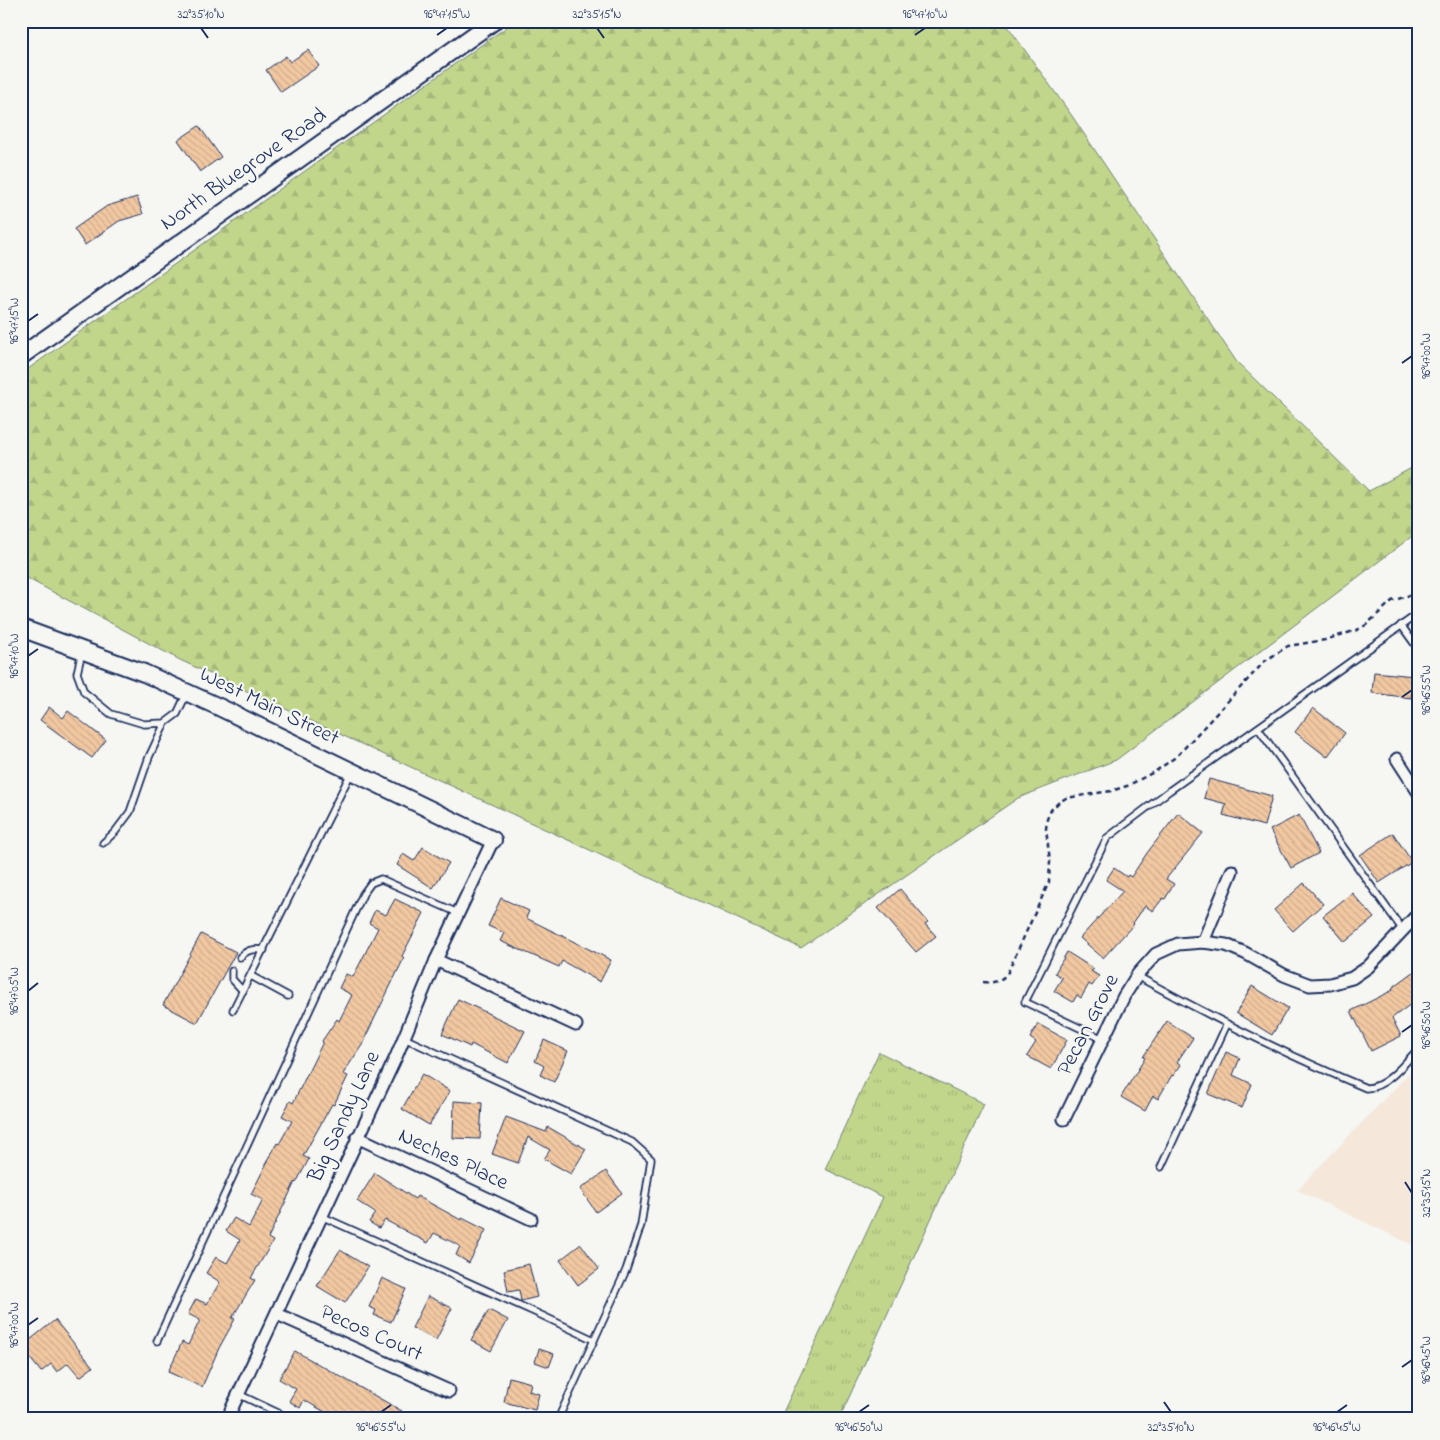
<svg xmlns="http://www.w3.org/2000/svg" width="1440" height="1440" font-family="'Indie Flower',sans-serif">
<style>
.built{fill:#f5e8da}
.grass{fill:url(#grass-tufts);stroke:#6e8274}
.forest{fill:url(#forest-firs);stroke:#6e8274}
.building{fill:url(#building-back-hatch);stroke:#1b2f5e}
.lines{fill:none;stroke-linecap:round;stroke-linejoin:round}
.lane-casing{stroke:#1b2f5e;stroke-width:9}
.street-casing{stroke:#1b2f5e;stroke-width:15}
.secondary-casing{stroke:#1b2f5e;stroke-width:20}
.path{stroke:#1b2f5e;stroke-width:2.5;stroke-dasharray:5 4;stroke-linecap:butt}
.lane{stroke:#f6f6f2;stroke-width:5.5}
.street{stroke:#f6f6f2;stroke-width:11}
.secondary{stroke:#f6f6f2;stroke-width:16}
.ticks{fill:none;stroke:#1b2f5e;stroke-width:2}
.labels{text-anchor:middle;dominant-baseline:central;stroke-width:4.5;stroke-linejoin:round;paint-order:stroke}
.street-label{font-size:22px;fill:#1b2f5e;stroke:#f6f6f2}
.neatline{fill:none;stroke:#1b2f5e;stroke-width:2}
.ticks-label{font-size:12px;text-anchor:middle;fill:#1b2f5e}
</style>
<defs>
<pattern id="grass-tufts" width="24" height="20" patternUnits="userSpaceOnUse" patternTransform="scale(1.25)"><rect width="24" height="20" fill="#c2d68b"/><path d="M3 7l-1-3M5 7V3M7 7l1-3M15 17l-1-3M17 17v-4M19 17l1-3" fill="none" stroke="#a6b87a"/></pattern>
<pattern id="forest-firs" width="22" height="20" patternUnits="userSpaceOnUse" patternTransform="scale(1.25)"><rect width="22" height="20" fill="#c2d68b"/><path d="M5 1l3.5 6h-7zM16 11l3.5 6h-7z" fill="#a6b87a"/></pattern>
<pattern id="building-back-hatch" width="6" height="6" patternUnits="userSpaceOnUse" patternTransform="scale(1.25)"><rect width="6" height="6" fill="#f2c8a1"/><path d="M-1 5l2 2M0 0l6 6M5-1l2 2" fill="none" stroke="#cfac8d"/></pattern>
</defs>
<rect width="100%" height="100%" fill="#f6f6f2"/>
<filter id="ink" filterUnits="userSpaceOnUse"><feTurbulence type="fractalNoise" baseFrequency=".02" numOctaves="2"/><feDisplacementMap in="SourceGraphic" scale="10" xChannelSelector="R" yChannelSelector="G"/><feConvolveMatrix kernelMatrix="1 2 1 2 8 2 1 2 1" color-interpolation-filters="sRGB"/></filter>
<g filter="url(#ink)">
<path class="built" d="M1419 1063V1248L1297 1190Z"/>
<path class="grass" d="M879 1052 984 1104 839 1419H780L883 1197 825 1169Z"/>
<path class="forest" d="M515 21H1004L1072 116 1236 361 1369 491 1419 464V531L1116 760 1018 798 801 948 180 660 21 575V374Z"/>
<g class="building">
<path d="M308 50 319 66 281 92 266 70 286 56 290 62Z"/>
<path d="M199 126 221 157 200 172 178 140Z"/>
<path d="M137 197 143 214 119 221 85 245 74 229 107 206Z"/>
<path d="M1374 672 1414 676 1411 698 1372 693Z"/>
<path d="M49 707 63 718 68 711 106 740 92 758 40 720Z"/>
<path d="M1313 708 1345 733 1327 757 1295 732Z"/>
<path d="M1209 779 1272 796 1264 826 1223 815 1226 804 1204 798Z"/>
<path d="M1178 813 1203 833 1166 879 1174 884 1165 899 1163 898 1153 911 1145 906 1133 923 1134 924 1103 958 1080 938 1123 891 1106 880 1114 868 1127 877 1128 875 1131 877 1147 853Z"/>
<path d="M1299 815 1319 853 1291 868 1270 830Z"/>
<path d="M1393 833 1412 862 1379 883 1360 855Z"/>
<path d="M423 847 449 863 433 888 397 865 403 854 414 861Z"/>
<path d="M1304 883 1323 904 1293 931 1274 910Z"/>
<path d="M900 889 928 922 925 924 936 936 916 952 878 908Z"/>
<path d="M1352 893 1374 918 1345 942 1323 916Z"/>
<path d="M501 898 529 911 526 918 611 960 600 982 562 961 559 967 500 941 504 933 488 926Z"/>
<path d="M395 899 424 913 402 956 404 958 365 1038 366 1039 343 1074 348 1076 334 1105 332 1104 303 1156 309 1159 296 1183 295 1182 268 1238 273 1241 251 1278 255 1280 232 1318 235 1319 219 1348 202 1387 168 1372 182 1342 188 1345 200 1320 188 1314 196 1299 207 1304 220 1282 206 1273 216 1257 227 1263 240 1240 226 1231 234 1218 249 1227 263 1200 251 1194 277 1143 279 1144 292 1121 282 1116 290 1101 293 1103 323 1042 322 1041 337 1019 339 1021 352 995 339 988 346 974 353 977 378 928 369 923 375 910 386 915Z"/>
<path d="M201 934 236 952 197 1023 163 1005Z"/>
<path d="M1067 952 1094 969 1091 971 1099 976 1092 986 1089 984 1081 998 1077 995 1073 1002 1054 991 1062 978 1055 973Z"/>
<path d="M1419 968V998L1392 1018 1401 1036 1371 1051 1351 1011 1393 990 1392 988Z"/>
<path d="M1252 986 1288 1008 1272 1035 1236 1013Z"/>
<path d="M458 999 525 1031 508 1063 471 1044 470 1047 442 1034Z"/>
<path d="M1167 1021 1193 1038 1177 1062 1181 1065 1173 1076 1172 1075 1158 1099 1153 1096 1145 1111 1121 1097 1145 1058 1143 1057Z"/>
<path d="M1038 1024 1067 1040 1051 1069 1027 1056 1036 1042 1030 1038Z"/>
<path d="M544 1040 568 1051 554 1082 540 1075 544 1066 535 1061Z"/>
<path d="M1226 1052 1240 1058 1233 1075 1252 1084 1242 1108 1208 1094Z"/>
<path d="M422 1074 450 1091 429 1125 402 1109Z"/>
<path d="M454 1101 482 1103 480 1139 453 1138Z"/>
<path d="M506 1117 546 1132 548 1127 586 1149 571 1174 544 1159 550 1150 528 1137 518 1163 492 1154Z"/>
<path d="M606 1171 622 1193 596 1212 580 1189Z"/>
<path d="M375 1173 415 1199 417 1196 461 1220 462 1218 486 1230 469 1263 456 1255 460 1246 434 1233 428 1243 385 1220 379 1228 369 1222 375 1213 357 1201Z"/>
<path d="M581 1244 599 1269 578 1285 560 1260Z"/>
<path d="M340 1250 368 1267 345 1303 317 1286Z"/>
<path d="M529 1264 537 1297 521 1301 519 1290 508 1292 504 1270Z"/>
<path d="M382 1278 406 1289 391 1322 374 1315 376 1310 369 1307Z"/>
<path d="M428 1296 452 1308 436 1340 412 1328Z"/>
<path d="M489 1310 508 1320 491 1351 471 1340Z"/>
<path d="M55 1320 93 1367 80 1377 68 1363 57 1372 51 1364 41 1372 21 1347Z"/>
<path d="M539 1349 554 1354 549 1367 535 1362Z"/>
<path d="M295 1351 402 1411 398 1419H337L304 1400 300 1408 289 1401 296 1389 279 1379Z"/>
<path d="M509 1377 531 1383 529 1391 539 1394 535 1410 504 1402Z"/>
</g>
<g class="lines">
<defs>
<g id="lane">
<path d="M1401 625 1419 650"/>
<path d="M82 652 77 673 84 692 111 714 144 724 165 723 177 714 186 695"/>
<path d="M1258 728 1402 929"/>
<path d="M103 843 115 832 130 812 149 757 165 723"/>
<path d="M240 957C248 949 253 949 264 950"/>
<path d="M232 971V979L243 991"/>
<path d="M251 976 288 996"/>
<path d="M1137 976C1211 1017 1287 1055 1366 1088 1386 1088 1405 1063 1419 1048"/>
<path d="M233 1010 351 773"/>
<path d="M404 1038 632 1142 651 1159 641 1225 626 1270 558 1419"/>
<path d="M1103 1039 1025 1002 1107 838 1169 791 1419 613"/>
<path d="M1161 1167 1227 1024"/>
<path d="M321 1216 541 1315 594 1340"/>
<path d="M157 1341 363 894 371 883 381 879 458 913"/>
<path d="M238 1394 291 1419"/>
</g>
<g id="street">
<path d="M1397 759 1419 793"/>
<path d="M1203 942 1232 871"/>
<path d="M436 960 576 1025"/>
<path d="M1064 1119 1124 996 1138 974 1156 954 1178 944 1203 942 1226 945 1245 953 1284 975 1310 985 1330 984 1352 978 1368 967 1419 913"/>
<path d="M357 1137 531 1219"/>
<path d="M277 1314 449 1391"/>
<path d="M231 1410 396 1057 436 960 493 840"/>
</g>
<g id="secondary">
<path d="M21 356 494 21"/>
<path d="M21 628 144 673 219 707 493 840"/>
</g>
</defs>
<use href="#lane" class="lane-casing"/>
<use href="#street" class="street-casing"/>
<use href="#secondary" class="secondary-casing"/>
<path class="path" d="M983 982C994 983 999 982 1007 974L1049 882 1050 861 1046 829 1047 819 1051 810 1059 802 1066 798 1111 791 1127 786 1156 771 1177 756 1265 661 1288 646 1325 640 1357 630 1366 625 1392 601 1419 592"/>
<use href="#lane" class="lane"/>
<use href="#street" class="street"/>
<use href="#secondary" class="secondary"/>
</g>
</g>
<path class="ticks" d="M201 28 208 38M597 28 604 38M437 35 447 28M915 35 925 28M28 321 38 314M1402 363 1412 356M28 656 38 649M1402 697 1412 690M28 991 38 983M1402 1032 1412 1025M1405 1182 1412 1193M28 1325 38 1318M1402 1367 1412 1360M1164 1402 1171 1412M381 1412 391 1405M859 1412 869 1405M1337 1412 1347 1405"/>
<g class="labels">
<g class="street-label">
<text transform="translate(244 170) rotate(-35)">North Bluegrove Road</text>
<text transform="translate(269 707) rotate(26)">West Main Street</text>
<text transform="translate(1089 1025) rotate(-63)">Pecan Grove</text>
<text transform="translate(345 1117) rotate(-65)">Big Sandy Lane</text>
<text transform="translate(453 1160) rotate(25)">Neches Place</text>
<text transform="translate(371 1334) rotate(24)">Pecos Court</text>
</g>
</g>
<rect width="1440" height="1440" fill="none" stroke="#f6f6f2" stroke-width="55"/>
<rect x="28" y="28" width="1384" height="1384" class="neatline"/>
<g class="ticks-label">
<text x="201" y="18">32°35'10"N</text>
<text x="447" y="18">96°47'15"W</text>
<text x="597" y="18">32°35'15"N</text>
<text x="925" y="18">96°47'10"W</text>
<text transform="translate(14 321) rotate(-90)" y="4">96°47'15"W</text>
<text transform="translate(1426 356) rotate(-90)" y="4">96°47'00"W</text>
<text transform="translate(14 656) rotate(-90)" y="4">96°47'10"W</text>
<text transform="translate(1426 690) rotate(-90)" y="4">96°46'55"W</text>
<text transform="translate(14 991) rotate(-90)" y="4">96°47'05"W</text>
<text transform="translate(1426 1025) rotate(-90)" y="4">96°46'50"W</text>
<text transform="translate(1426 1193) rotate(-90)" y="4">32°35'15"N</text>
<text transform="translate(14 1325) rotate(-90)" y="4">96°47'00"W</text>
<text transform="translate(1426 1360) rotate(-90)" y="4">96°46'45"W</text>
<text x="381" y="1431">96°46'55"W</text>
<text x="859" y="1431">96°46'50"W</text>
<text x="1171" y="1431">32°35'10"N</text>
<text x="1337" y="1431">96°46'45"W</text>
</g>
</svg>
